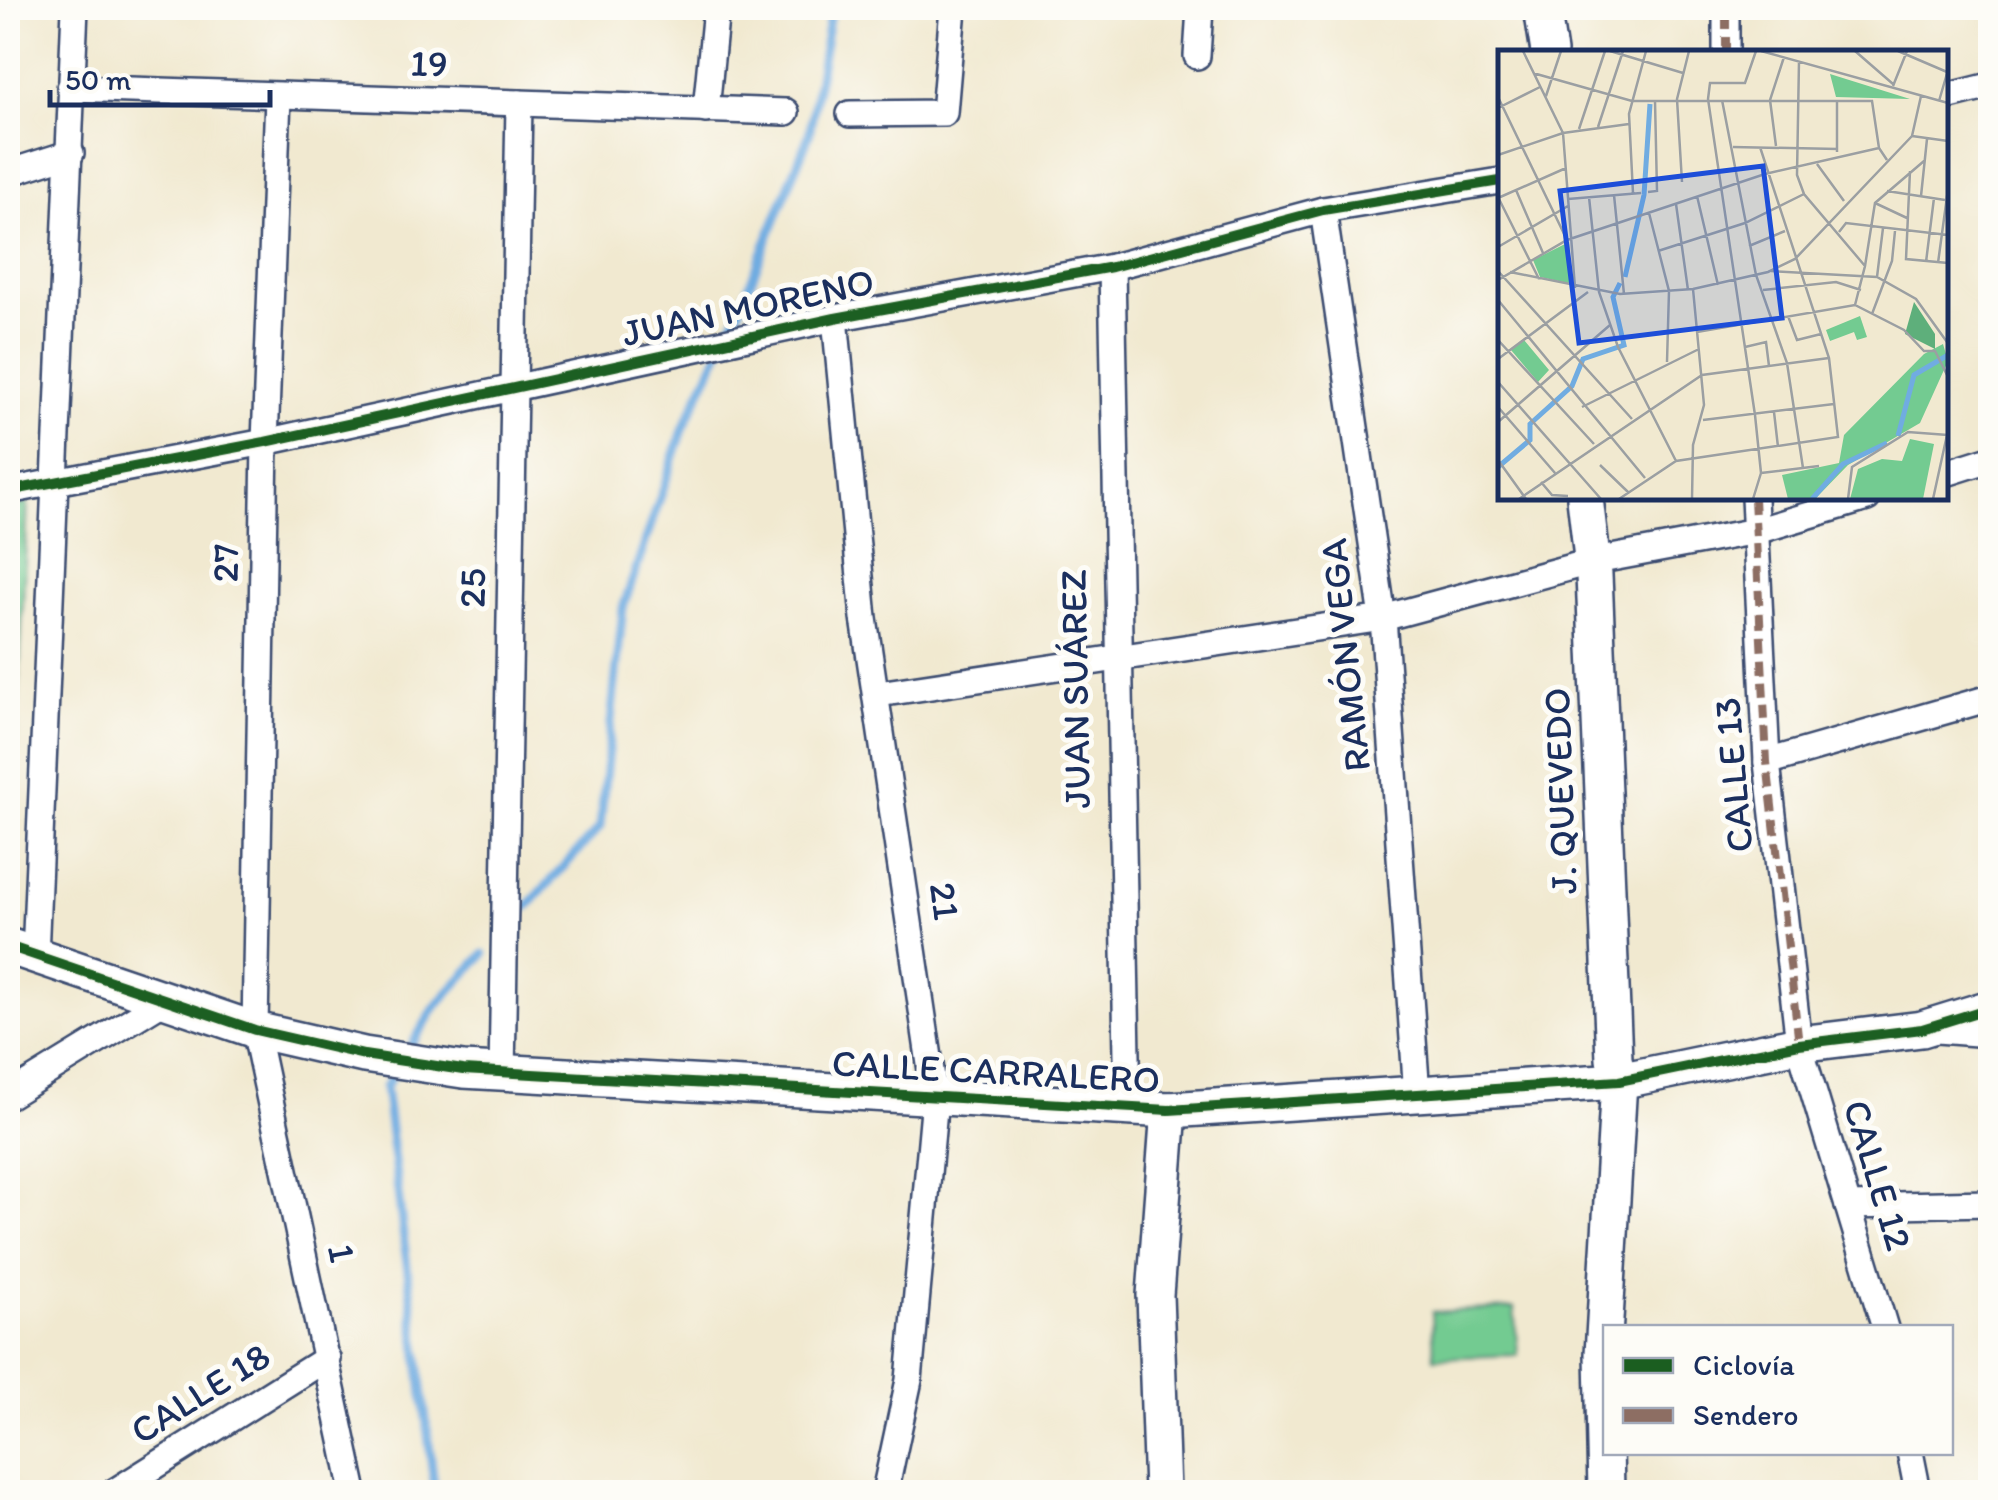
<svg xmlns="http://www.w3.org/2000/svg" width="1998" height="1500" font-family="Itim,sans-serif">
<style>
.green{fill:#73cb91;stroke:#477d78;stroke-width:2.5}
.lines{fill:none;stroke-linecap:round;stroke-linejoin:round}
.stream{stroke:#70ace1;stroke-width:9}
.street-casing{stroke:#3b4b6f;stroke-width:30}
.secondary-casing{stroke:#3b4b6f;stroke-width:40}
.street{stroke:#fff;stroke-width:25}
.secondary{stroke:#fff;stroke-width:35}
.quiet{stroke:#8d6e63;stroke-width:8;stroke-dasharray:15 8;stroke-linecap:butt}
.cycleway-casing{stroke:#fdfcf7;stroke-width:16}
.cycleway{stroke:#1b5e20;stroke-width:10}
.labels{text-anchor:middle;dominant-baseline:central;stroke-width:10;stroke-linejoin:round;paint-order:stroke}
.street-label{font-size:38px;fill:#1b2f5e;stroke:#fdfcf7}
.inset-river{fill:none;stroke:#70ace1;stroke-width:5}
.inset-road{fill:none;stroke:#9b9fa2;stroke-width:2.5}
.view{fill:#1d4ed8;fill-opacity:0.15;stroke:#1d4ed8;stroke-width:5}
.inset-edge{fill:none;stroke:#1b2f5e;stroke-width:5}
</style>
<rect width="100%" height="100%" fill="#fdfcf7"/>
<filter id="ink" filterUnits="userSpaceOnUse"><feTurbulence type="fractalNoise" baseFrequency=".01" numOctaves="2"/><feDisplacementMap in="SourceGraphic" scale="20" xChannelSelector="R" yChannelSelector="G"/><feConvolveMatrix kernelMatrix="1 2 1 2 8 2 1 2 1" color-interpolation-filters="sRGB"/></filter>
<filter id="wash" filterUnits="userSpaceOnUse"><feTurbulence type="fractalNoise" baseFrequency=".0048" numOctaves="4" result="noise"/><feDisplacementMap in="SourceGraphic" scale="40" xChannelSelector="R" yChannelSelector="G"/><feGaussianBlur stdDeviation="2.25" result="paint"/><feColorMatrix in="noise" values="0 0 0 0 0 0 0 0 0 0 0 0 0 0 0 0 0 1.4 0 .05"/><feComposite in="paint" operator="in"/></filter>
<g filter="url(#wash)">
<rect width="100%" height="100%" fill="#f1e9d0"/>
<g class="green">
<path d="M28 502 8 907V510Z"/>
<path d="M1514 1308 1518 1355 1434 1358 1432 1312Z"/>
</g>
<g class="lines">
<g class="stream">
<path d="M527 907 600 827 623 608 684 427 741 306 809 135 831 8"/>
<path d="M406 1054 435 1007 484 954"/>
<path d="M398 1067 385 1087 435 1492"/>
</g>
</g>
</g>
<g filter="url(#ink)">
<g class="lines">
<defs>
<g id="street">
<path d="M1726 52V8"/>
<path d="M1197 56 1200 8"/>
<path d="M70 88 786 112"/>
<path d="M278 97 265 442 255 1030 354 1492"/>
<path d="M1946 97 1990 86"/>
<path d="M706 110 716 8"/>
<path d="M850 114 944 113 953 8"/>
<path d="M8 173 71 153"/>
<path d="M1323 210 1383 618 1417 1095"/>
<path d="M1112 267 1128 1109"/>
<path d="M835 318 864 618 935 1098 909 1380 885 1492"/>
<path d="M1946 473 1990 459"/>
<path d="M8 491 265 442 835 318 1112 267 1323 210 1500 181"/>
<path d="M1754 498 1767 762 1799 1044 1885 1328"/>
<path d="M878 694 1383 618 1590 562 1756 531 1867 498"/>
<path d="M1767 762 1990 698"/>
<path d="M35 956 75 8"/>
<path d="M1937 1030 1990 1034"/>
<path d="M502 1074 519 103"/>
<path d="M8 1096 163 1001"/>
<path d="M1848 1206 1990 1203"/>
<path d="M1910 1452 1918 1492"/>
<path d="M114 1492 327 1358"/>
</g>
<g id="secondary">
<path d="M1542 8 1549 52"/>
<path d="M1585 498 1594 575 1614 1059 1619 1081 1603 1354 1606 1492"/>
<path d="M8 946 255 1030 364 1055 463 1070 1169 1110 1619 1081 1799 1044 1922 1029 1990 1008"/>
<path d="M1162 1492 1155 1295 1169 1110"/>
</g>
</defs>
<use href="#street" class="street-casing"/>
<use href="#secondary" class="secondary-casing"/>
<use href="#street" class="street"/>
<use href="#secondary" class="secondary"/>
<g class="quiet">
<path d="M1726 52V8"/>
<path d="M1754 498 1767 762 1799 1044"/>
</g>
<defs>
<g id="cycleway">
<path d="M8 491 265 442 835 318 1112 267 1323 210 1500 181"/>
<path d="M8 946 255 1030 364 1055 463 1070 1169 1110 1619 1081 1799 1044 1922 1029 1990 1008"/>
</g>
</defs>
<use href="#cycleway" class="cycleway-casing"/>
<use href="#cycleway" class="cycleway"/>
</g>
</g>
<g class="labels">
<g class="street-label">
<text transform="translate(429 63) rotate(1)">19</text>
<text transform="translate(748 307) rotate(-12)">JUAN MORENO</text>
<text transform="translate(225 563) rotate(-89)">27</text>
<text transform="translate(472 588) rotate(-89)">25</text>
<text transform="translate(1345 655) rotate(-96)">RAMÓN VEGA</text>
<text transform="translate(1075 689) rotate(-91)">JUAN SUÁREZ</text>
<text transform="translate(1733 775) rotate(-95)">CALLE 13</text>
<text transform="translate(1560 791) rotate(-92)">J. QUEVEDO</text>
<text transform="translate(945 901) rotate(82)">21</text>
<text transform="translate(996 1071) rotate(3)">CALLE CARRALERO</text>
<text transform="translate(1878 1175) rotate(73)">CALLE 12</text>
<text transform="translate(342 1253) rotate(78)">1</text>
<text transform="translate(200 1393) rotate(-32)">CALLE 18</text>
</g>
</g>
<g transform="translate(1498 50)">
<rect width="450" height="450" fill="#f1e9d0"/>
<path d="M332 24 412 49 338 47ZM71 192 74 234 42 227 35 210ZM362 266 369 287 359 290 356 282 332 291 328 280ZM26 290 51 320 40 332 13 300ZM445 294 450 311 422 373 350 415 317 449H290L284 425 341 413 346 385 426 304ZM412 389 436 394 425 449H352L360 419 384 409 404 411Z" fill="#73cb91"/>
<path d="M416 252 437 284V299L407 284Z" fill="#5eaf7b"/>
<path class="inset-river" d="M127 227 146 145 152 54M400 386 416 325 450 305M0 417 32 390V374L74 336 85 309 126 295 115 247 122 233M314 449 345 414 389 393"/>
<path class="inset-road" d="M25 1 65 83 77 238M112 1 185 23M263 1 450 53M357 1 395 34M400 1 449 22M301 11 299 125 306 144 367 216 357 255M35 23 134 51H374L381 98 389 110M395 36 409 1M48 46 63 1M0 47 69 190M224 50 258 225 289 313 305 418M339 50V102M441 51 450 20M0 58 42 37M100 77 125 1M81 79 107 1M414 86 450 91M278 96 272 50 286 7M235 97 340 99M0 105 65 83 131 74M319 114 346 151M412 121 408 209 450 213M184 132 179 49 191 1M18 140 45 203M389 141 447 150M150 142 159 141 157 51M135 143 131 64 148 1M116 145 126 244M199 146 220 235M423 146 429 89M0 147 41 229M91 147 101 242 120 297 178 411M0 148 68 118M70 149 143 143M377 153 409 168M178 154 190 240M151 163 171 241 169 312M341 182 348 173 450 185M251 196 287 181M0 197 70 156M160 201 247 173 306 144M428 212 436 148M440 213 450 139M367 216 377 153 426 111M0 221 134 369M273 221 379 227 418 249 449 292M12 222 122 244 195 239 270 222 297 209 414 86 423 46M379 227 385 178M0 230 69 190 267 124 381 98M265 240 338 232 363 240M0 250 147 428M374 264 394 211 397 181M290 266 299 290 323 284M199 282 357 255 406 280 426 301H437L450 327M0 290 96 394M247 297 268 292 271 316M0 309 90 242M0 332 103 449M0 357 57 423M84 357 201 299M276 362 280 397M205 370 336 354M0 372 112 275M0 410 28 449M102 415 130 442M263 423 321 416M43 432 54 445 70 446M21 449 204 325 331 308M121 449 178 411 340 387 331 308 262 97M194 449 195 395 206 355 195 239M255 449 263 423 257 365 210 49 212 33H247L258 1M350 449 354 417 410 382 450 385M435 449 449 385"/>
<path class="view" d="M265 116 284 268 81 293 62 141Z"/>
<rect width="450" height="450" class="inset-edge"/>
</g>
<rect width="1998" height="1500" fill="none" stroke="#fdfcf7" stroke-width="40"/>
<rect x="1603" y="1325" width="350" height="130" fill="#fdfcf7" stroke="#a3aaba" stroke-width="2.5"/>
<rect x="1623" y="1358" width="50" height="15" fill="#1b5e20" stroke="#a3aaba" stroke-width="2.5"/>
<text x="1693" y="1375" font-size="30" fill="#1b2f5e">Ciclovía</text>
<rect x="1623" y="1408" width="50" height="15" fill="#8d6e63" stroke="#a3aaba" stroke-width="2.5"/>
<text x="1693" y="1425" font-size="30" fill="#1b2f5e">Sendero</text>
<path d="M50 90v15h220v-15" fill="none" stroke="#1b2f5e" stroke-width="5"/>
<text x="65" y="90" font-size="30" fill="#1b2f5e" stroke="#fdfcf7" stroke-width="8" paint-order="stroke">50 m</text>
</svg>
